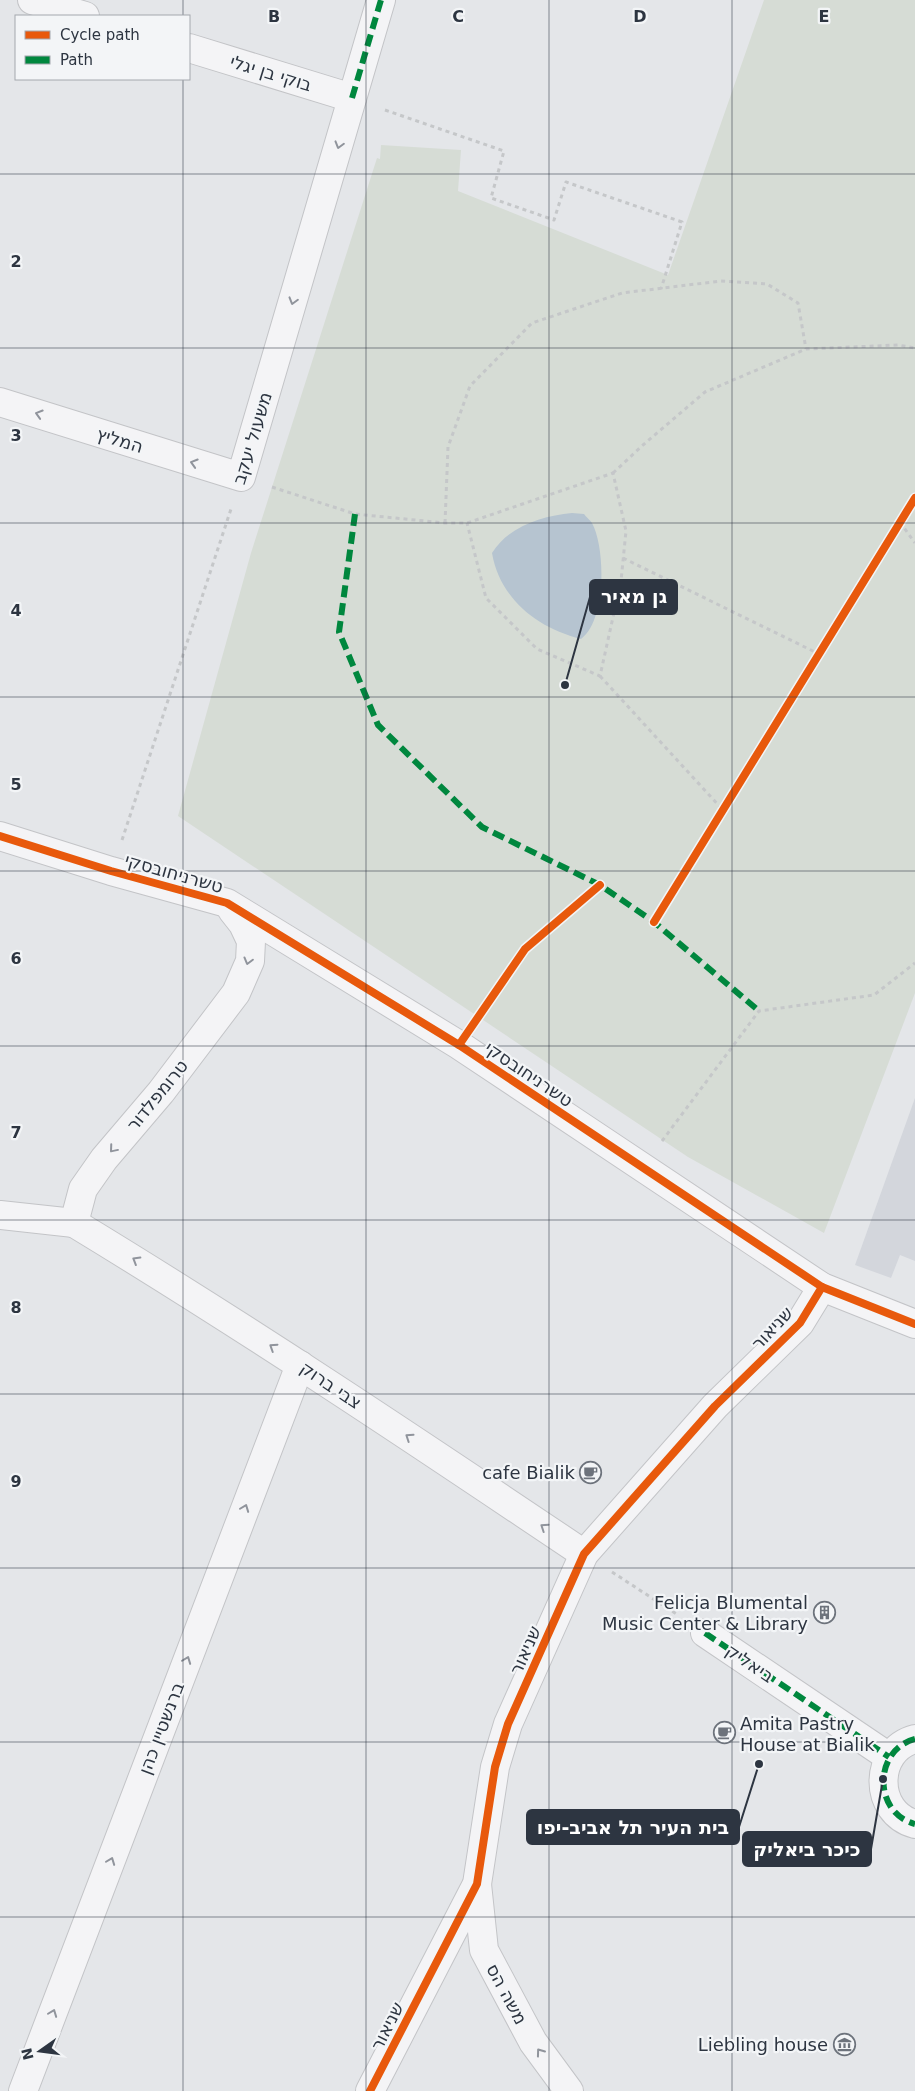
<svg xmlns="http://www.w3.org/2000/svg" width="915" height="2091" font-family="'DejaVu Sans','Noto Sans Hebrew',sans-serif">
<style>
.built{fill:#d3d6dc}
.green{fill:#d6dcd5}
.water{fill:#b6c4d0}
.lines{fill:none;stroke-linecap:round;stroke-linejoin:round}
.minor-casing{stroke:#c3c4c7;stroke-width:30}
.path{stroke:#c5c7c9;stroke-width:3;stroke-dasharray:4 4;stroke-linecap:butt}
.minor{stroke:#f4f4f6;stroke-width:28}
.quiet{stroke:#00873e;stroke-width:6;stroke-dasharray:12 6;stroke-linecap:butt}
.cycleway-casing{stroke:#f3f5f7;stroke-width:11}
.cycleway{stroke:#e8590c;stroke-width:8}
.oneway{stroke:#90949c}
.grid{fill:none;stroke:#2d3541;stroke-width:1;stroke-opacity:0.55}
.labels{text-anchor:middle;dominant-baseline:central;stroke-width:4.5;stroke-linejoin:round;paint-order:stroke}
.street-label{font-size:18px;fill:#2d3541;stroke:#f3f5f7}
.poi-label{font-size:18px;fill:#2d3541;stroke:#f3f5f7;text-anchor:end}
.grid-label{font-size:16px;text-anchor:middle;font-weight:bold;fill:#2d3541;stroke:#f3f5f7;stroke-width:4.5;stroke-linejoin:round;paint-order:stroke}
.leader{fill:none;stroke:#2d3541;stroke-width:2}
.callout-dot{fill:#2d3541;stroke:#f3f5f7;stroke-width:2}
.callout{fill:#2d3541;stroke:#2d3541;stroke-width:2}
.callout-label{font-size:19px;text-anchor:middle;font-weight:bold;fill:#fff}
</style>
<rect width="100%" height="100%" fill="#e4e6e9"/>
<path class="built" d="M915 1098V1261L900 1255 891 1278 855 1265Z"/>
<path class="green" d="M764 0H915V993L824 1233 688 1157 178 816 251 553 377 158 380 159 381 145 461 150 458 191 668 275Z"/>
<path class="water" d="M572 513 584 514C586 517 590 520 592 523 606 549 606 621 581 639 537 628 500 599 492 553 509 526 542 516 572 513Z"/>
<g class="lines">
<defs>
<g id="minor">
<path d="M32 0 85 16"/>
<path d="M189 48 352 98"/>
<path d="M0 402 241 477 381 0"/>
<path d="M0 836 111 871 227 903 459 1045 822 1287 915 1324"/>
<path d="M0 1215 74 1223 83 1189 104 1159 161 1092 236 993 250 961 251 941 243 924 232 910"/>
<path d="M74 1223C247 1328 416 1441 584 1554"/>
<path d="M705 1633 889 1757"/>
<path d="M915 1739C873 1750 873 1813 915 1824"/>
<path d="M477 1884 484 1950 533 2042 569 2091"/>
<path d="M23 2091 300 1365"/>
<path d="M370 2091 477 1884 495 1767 508 1724 584 1554 715 1406 800 1323 822 1287"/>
</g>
</defs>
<use href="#minor" class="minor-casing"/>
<g class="path">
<path d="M385 110 504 151 491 198 554 220 566 182 682 222 661 289"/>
<path d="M613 473 643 445 705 392 806 349 898 345 915 348"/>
<path d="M272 487 355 514 445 523H467L613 473 626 531 621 581 600 676 537 649 486 598 467 523"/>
<path d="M900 522 915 543"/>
<path d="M445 523 448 447 470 386 532 323 622 293 721 281 767 284 798 303 806 349"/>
<path d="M623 558 819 654"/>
<path d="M600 676 722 809"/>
<path d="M122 840 231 509"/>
<path d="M662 1141 759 1011 874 995 915 963"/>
<path d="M612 1572 678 1615"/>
</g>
<use href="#minor" class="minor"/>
<g class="quiet">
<path d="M352 98 381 0"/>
<path d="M355 514 339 632 378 725 482 827 600 885 654 922 759 1011"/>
<path d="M705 1633 889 1757"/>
<path d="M915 1739C873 1750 873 1813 915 1824"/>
</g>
<defs>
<g id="cycleway">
<path d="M0 836 111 871 227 903 459 1045 822 1287 915 1324"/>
<path d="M654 922 915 498"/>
<path d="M459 1045 525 949 600 885"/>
<path d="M370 2091 477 1884 495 1767 508 1724 584 1554 715 1406 800 1323 822 1287"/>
</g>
</defs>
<use href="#cycleway" class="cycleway-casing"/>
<use href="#cycleway" class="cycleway"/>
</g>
<defs><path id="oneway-chevron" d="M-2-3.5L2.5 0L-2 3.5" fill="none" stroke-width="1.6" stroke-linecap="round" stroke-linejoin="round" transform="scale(1.25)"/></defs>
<g class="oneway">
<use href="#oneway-chevron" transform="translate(339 145) rotate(106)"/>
<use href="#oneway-chevron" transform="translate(293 301) rotate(106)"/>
<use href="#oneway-chevron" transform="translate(39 414) rotate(-163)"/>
<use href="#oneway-chevron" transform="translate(194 463) rotate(-163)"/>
<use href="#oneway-chevron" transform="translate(248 961) rotate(105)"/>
<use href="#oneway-chevron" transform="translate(113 1149) rotate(130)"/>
<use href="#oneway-chevron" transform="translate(136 1260) rotate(-149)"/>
<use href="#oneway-chevron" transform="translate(273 1347) rotate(-147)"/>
<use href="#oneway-chevron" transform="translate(409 1437) rotate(-146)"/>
<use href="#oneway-chevron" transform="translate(245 1508) rotate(-69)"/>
<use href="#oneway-chevron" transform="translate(544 1527) rotate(-146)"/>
<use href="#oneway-chevron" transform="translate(187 1660) rotate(-69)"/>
<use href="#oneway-chevron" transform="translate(111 1861) rotate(-69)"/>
<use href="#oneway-chevron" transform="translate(53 2013) rotate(-69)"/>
<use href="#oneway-chevron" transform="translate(540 2052) rotate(-126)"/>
</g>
<path class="grid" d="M183 0V16M366 0V2091M549 0V2091M732 0V2091M183 79V2091M0 174H915M0 348H915M0 523H915M0 697H915M0 871H915M0 1046H915M0 1220H915M0 1394H915M0 1568H915M0 1742H915M0 1917H915"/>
<defs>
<symbol id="cafe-ring" viewBox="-11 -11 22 22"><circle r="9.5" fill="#f3f5f7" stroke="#6d737c" stroke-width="1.5"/><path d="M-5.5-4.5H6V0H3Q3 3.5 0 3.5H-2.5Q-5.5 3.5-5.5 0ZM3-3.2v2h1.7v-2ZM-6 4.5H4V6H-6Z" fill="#6d737c"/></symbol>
<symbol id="building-ring" viewBox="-11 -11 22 22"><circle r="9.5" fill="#f3f5f7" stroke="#6d737c" stroke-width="1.5"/><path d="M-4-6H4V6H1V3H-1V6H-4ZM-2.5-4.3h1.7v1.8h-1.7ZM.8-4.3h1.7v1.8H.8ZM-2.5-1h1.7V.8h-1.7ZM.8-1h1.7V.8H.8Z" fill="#6d737c"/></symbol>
<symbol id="museum-ring" viewBox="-11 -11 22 22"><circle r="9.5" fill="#f3f5f7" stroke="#6d737c" stroke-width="1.5"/><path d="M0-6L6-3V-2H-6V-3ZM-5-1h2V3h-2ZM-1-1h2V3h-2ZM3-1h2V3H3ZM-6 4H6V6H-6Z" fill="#6d737c"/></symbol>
</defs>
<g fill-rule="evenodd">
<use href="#cafe-ring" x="578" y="1460" width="25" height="25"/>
<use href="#building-ring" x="812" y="1600" width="25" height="25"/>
<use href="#cafe-ring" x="712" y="1720" width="25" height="25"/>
<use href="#museum-ring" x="832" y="2032" width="25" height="25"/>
</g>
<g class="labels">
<g class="street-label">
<text transform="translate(271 73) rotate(17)">בוקי בן יגלי</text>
<text transform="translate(252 438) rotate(-73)">משעול יעקב</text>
<text transform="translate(120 440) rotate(17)">המליץ</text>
<text transform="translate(174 873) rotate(16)">טשרניחובסקי</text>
<text transform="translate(529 1074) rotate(34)">טשרניחובסקי</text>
<text transform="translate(157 1095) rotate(-51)">טרומפלדור</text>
<text transform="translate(772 1328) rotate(-47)">שניאור</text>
<text transform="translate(331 1385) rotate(34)">צבי ברוק</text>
<text transform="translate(525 1650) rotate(-66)">שניאור</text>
<text transform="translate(750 1663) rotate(34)">ביאליק</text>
<text transform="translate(161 1728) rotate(-69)">ברנשטיין כהן</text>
<text transform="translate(507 1994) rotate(62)">משה הס</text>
<text transform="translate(387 2026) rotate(-63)">שניאור</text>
</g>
<g class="poi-label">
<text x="575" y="1472">cafe Bialik</text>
<text x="808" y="1602">Felicja Blumental<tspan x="808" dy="21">Music Center &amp; Library</tspan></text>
<text x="740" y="1723" text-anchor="start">Amita Pastry<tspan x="740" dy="21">House at Bialik</tspan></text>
<text x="828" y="2044">Liebling house</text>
</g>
</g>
<g class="grid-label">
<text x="274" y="22">B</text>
<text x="458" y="22">C</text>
<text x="640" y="22">D</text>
<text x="824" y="22">E</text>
<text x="16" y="267">2</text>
<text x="16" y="441">3</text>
<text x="16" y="616">4</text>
<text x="16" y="790">5</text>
<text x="16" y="964">6</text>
<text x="16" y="1138">7</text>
<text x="16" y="1313">8</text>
<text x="16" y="1487">9</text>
</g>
<path class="leader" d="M565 685L590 597M759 1764L739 1827M883 1779L871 1849"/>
<g class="callout-dot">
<circle cx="565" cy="685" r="5"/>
<circle cx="759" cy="1764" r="5"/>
<circle cx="883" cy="1779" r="5"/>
</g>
<g class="callout">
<rect x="590" y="580" width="87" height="34" rx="5"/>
<rect x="527" y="1810" width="212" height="34" rx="5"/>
<rect x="743" y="1832" width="128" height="34" rx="5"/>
</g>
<g class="callout-label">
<text x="634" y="603">גן מאיר</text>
<text x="633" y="1834">בית העיר תל אביב-יפו</text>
<text x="807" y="1856">כיכר ביאליק</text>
</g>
<rect x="15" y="15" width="175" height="65" fill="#f3f5f7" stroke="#a4a8ae"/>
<rect x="25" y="31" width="25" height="8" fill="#e8590c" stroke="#a4a8ae"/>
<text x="60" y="40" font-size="15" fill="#2d3541">Cycle path</text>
<rect x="25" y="56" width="25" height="8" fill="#00873e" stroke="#a4a8ae"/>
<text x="60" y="65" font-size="15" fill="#2d3541">Path</text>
<g transform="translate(40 2051) rotate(256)" stroke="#f3f5f7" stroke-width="4" paint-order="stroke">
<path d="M0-4L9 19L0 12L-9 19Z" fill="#2d3541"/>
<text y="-8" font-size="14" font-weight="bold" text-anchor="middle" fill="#2d3541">N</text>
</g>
</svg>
